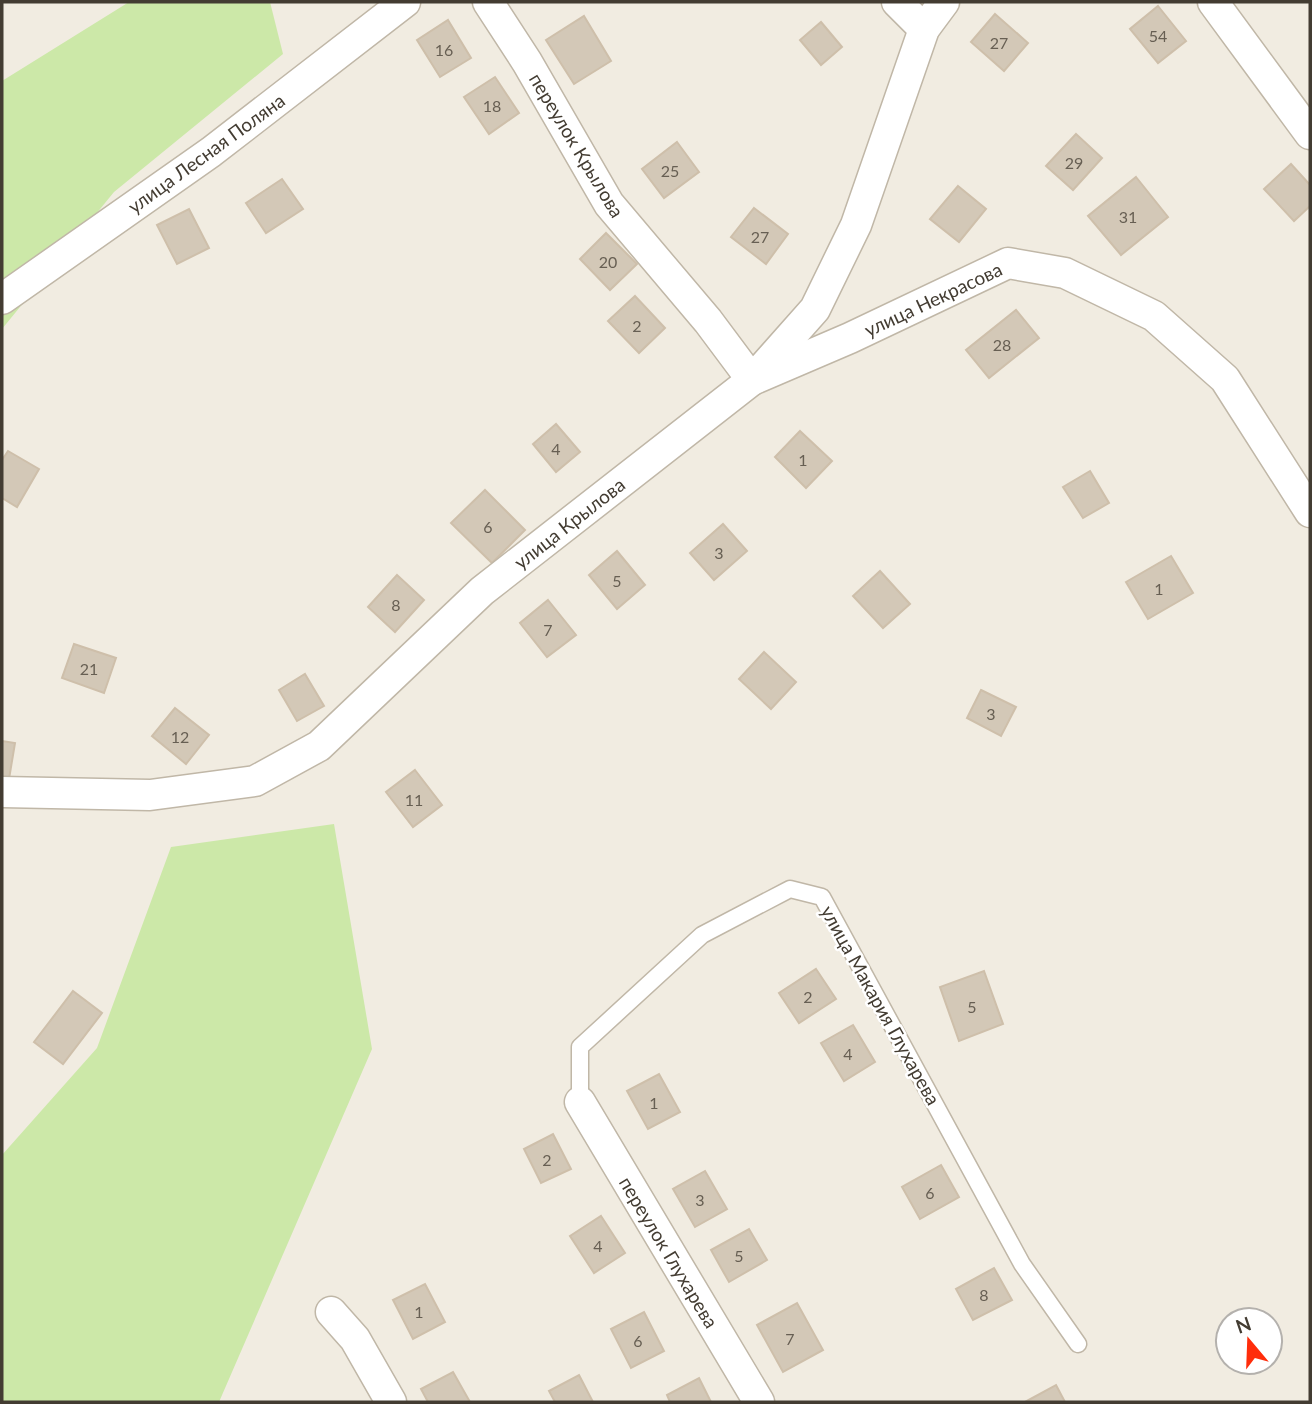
<svg xmlns="http://www.w3.org/2000/svg" width="1312" height="1404" font-family="Lato,sans-serif">
<style>
.green{fill:#cce8a8}
.building{fill:#d3c8b7;stroke:#cebfaa;stroke-width:2}
.lines{fill:none;stroke-linecap:round;stroke-linejoin:round}
.lane-casing{stroke:#c0b7a7;stroke-width:19}
.street-casing{stroke:#c0b7a7;stroke-width:33}
.lane{stroke:#fff;stroke-width:16}
.street{stroke:#fff;stroke-width:30}
.labels{text-anchor:middle;dominant-baseline:central;stroke-width:5;stroke-linejoin:round;paint-order:stroke}
.number-label{font-size:16px;fill:#675f53}
.street-label{font-size:19px;fill:#433c32;stroke:#fff}
</style>
<rect width="100%" height="100%" fill="#f1ece1"/>
<g class="green">
<path d="M129 2H270L283 54 114 192 2 329V81Z"/>
<path d="M334 824 372 1049 219 1402H2V1155L97 1048 171 847Z"/>
</g>
<g class="building">
<path d="M1158 6 1186 41 1158 63 1130 29Z"/>
<path d="M995 14 1028 43 1004 71 971 42Z"/>
<path d="M584 16 611 61 574 84 546 40Z"/>
<path d="M448 20 471 58 440 77 417 40Z"/>
<path d="M821 22 842 47 821 65 800 40Z"/>
<path d="M495 77 519 113 489 134 464 97Z"/>
<path d="M1076 134 1102 158 1073 190 1046 166Z"/>
<path d="M677 142 699 172 664 198 642 169Z"/>
<path d="M1291 164 1310 185V206L1294 221 1264 189Z"/>
<path d="M1136 177 1168 217 1121 255 1088 216Z"/>
<path d="M282 179 303 209 266 233 246 203Z"/>
<path d="M958 186 986 209 959 242 930 219Z"/>
<path d="M754 208 788 234 766 264 731 237Z"/>
<path d="M189 209 209 248 177 264 157 225Z"/>
<path d="M606 233 637 264 610 290 580 259Z"/>
<path d="M635 296 665 328 639 353 608 321Z"/>
<path d="M1016 310 1039 338 989 378 966 350Z"/>
<path d="M556 424 580 452 556 472 533 444Z"/>
<path d="M800 431 832 461 806 488 775 457Z"/>
<path d="M8 451 39 469 17 507 2 498V460Z"/>
<path d="M1090 471 1109 503 1083 518 1063 487Z"/>
<path d="M485 490 525 530 492 563 451 523Z"/>
<path d="M723 524 747 551 714 580 690 553Z"/>
<path d="M617 551 645 585 617 609 589 575Z"/>
<path d="M1171 556 1193 593 1148 619 1126 582Z"/>
<path d="M880 571 910 604 883 628 853 596Z"/>
<path d="M397 575 424 600 395 632 368 607Z"/>
<path d="M548 600 576 635 547 657 520 623Z"/>
<path d="M74 644 116 658 104 693 62 678Z"/>
<path d="M764 652 796 682 771 709 739 679Z"/>
<path d="M305 674 324 706 297 721 279 690Z"/>
<path d="M981 690 1016 707 1001 736 967 718Z"/>
<path d="M175 708 209 735 186 764 152 736Z"/>
<path d="M2 741 15 743 9 779 2 778Z"/>
<path d="M415 770 442 805 413 827 386 792Z"/>
<path d="M816 969 836 999 799 1023 779 993Z"/>
<path d="M984 971 1003 1024 959 1041 940 987Z"/>
<path d="M73 991 102 1013 63 1064 34 1042Z"/>
<path d="M853 1025 875 1062 844 1081 821 1043Z"/>
<path d="M659 1074 680 1112 648 1129 627 1091Z"/>
<path d="M553 1134 571 1169 541 1183 524 1149Z"/>
<path d="M941 1165 959 1197 920 1219 902 1187Z"/>
<path d="M705 1171 727 1209 695 1227 673 1189Z"/>
<path d="M601 1216 625 1253 594 1273 570 1236Z"/>
<path d="M749 1229 767 1260 729 1282 711 1250Z"/>
<path d="M994 1268 1012 1300 973 1320 956 1289Z"/>
<path d="M425 1284 445 1322 413 1339 393 1300Z"/>
<path d="M797 1303 823 1350 783 1372 757 1325Z"/>
<path d="M644 1312 664 1351 631 1368 611 1329Z"/>
<path d="M453 1372 470 1402H428L421 1389Z"/>
<path d="M579 1375 593 1402H555L549 1391Z"/>
<path d="M699 1378 711 1402H670L667 1395Z"/>
<path d="M1056 1385 1065 1402H1025Z"/>
</g>
<g class="lines">
<defs>
<path id="lane" d="M580 1102V1047L702 935 790 889 822 897 1022 1264 1078 1344"/>
<g id="street">
<path d="M488 2 527 62 609 204 708 321 752 380 850 338 1008 263 1065 273 1154 316 1225 379 1310 512"/>
<path d="M897 2 924 29"/>
<path d="M1213 2 1310 134"/>
<path d="M2 299 211 152 405 2"/>
<path d="M2 792 150 795 255 781 319 746 482 591 752 380 815 309 856 225 924 29 944 2"/>
<path d="M580 1102 759 1402"/>
<path d="M331 1312 355 1339 391 1402"/>
</g>
</defs>
<use href="#lane" class="lane-casing"/>
<use href="#street" class="street-casing"/>
<use href="#lane" class="lane"/>
<use href="#street" class="street"/>
</g>
<g class="labels">
<g class="number-label">
<text x="1158" y="35">54</text>
<text x="999" y="42">27</text>
<text x="444" y="49">16</text>
<text x="492" y="105">18</text>
<text x="1074" y="162">29</text>
<text x="670" y="170">25</text>
<text x="1128" y="216">31</text>
<text x="760" y="236">27</text>
<text x="608" y="261">20</text>
<text x="637" y="325">2</text>
<text x="1002" y="344">28</text>
<text x="556" y="448">4</text>
<text x="803" y="459">1</text>
<text x="488" y="526">6</text>
<text x="719" y="552">3</text>
<text x="617" y="580">5</text>
<text x="1159" y="588">1</text>
<text x="396" y="604">8</text>
<text x="548" y="629">7</text>
<text x="89" y="668">21</text>
<text x="991" y="713">3</text>
<text x="180" y="736">12</text>
<text x="414" y="799">11</text>
<text x="808" y="996">2</text>
<text x="972" y="1006">5</text>
<text x="848" y="1053">4</text>
<text x="654" y="1102">1</text>
<text x="547" y="1159">2</text>
<text x="930" y="1192">6</text>
<text x="700" y="1199">3</text>
<text x="598" y="1245">4</text>
<text x="739" y="1255">5</text>
<text x="984" y="1294">8</text>
<text x="419" y="1311">1</text>
<text x="790" y="1338">7</text>
<text x="638" y="1340">6</text>
</g>
<g class="street-label">
<text transform="translate(577 145) rotate(59)">переулок Крылова</text>
<text transform="translate(206 153) rotate(-36)">улица Лесная Поляна</text>
<text transform="translate(933 299) rotate(-25)">улица Некрасова</text>
<text transform="translate(569 523) rotate(-38)">улица Крылова</text>
<text transform="translate(881 1005) rotate(61)">улица Макария Глухарева</text>
<text transform="translate(669 1252) rotate(59)">переулок Глухарева</text>
</g>
</g>
<rect width="1312" height="1404" fill="none" stroke="#433c32" stroke-width="7"/>
<g transform="translate(1249 1341) rotate(341)"><circle r="33" fill="#ffffff" stroke="#b4b1ad" stroke-width="2"/>
<path d="M0-5L12 26L0 18L-12 26Z" fill="#ff2d0b"/>
<text y="-10" font-size="19" font-weight="bold" text-anchor="middle" fill="#433c32">N</text>
</g>
</svg>
